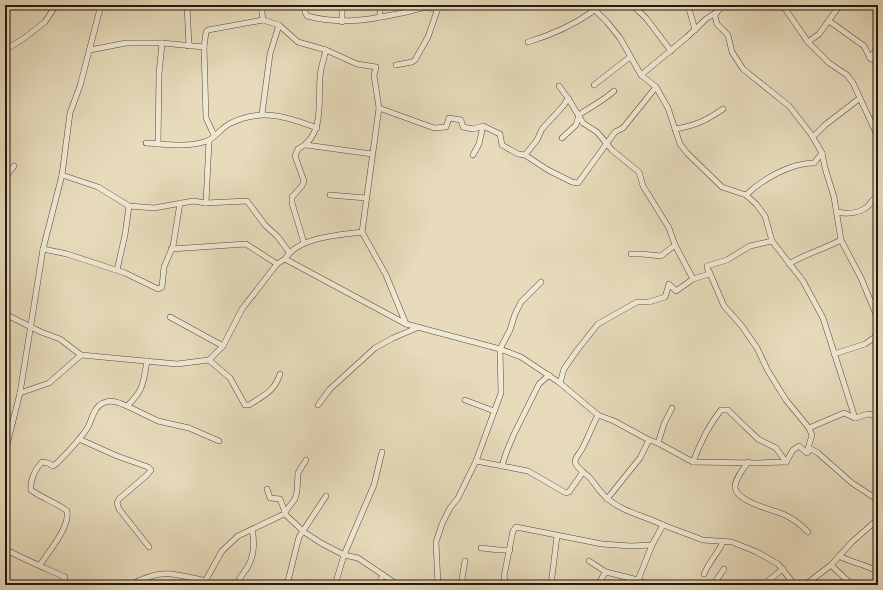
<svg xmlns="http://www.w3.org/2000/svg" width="883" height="590" font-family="'EB Garamond',serif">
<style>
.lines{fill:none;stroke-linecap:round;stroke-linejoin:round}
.minor-casing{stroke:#554a3b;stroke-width:6}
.minor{stroke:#efe8d3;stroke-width:5}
</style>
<rect width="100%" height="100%" fill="#e7dbbb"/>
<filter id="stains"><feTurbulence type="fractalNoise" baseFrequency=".005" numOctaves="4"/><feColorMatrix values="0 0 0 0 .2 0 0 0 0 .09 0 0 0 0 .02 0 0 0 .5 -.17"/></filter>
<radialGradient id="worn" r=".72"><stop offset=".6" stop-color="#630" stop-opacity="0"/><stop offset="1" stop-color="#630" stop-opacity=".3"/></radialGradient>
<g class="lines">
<defs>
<g id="minor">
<path d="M187 5 189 46"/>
<path d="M261 5 263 20 279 25 298 42 326 50 357 64 376 67 374 75 379 108 362 232 386 275 406 324"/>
<path d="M305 5V12L307 16C342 25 368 20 402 13 417 10 422 6 438 9"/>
<path d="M590 5 607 22 620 38 641 75 656 87 668 108 680 144 687 153 722 187 746 195 756 204 765 216 772 241 803 281 823 318 855 418"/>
<path d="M632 5 646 18 671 51"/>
<path d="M688 5 695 30"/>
<path d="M780 5 786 10 808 42 829 63 847 75 853 83 878 137"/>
<path d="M872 5 878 8"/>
<path d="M717 12 715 16 717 24 728 35 732 52 743 69 789 106 811 134 822 153 825 168 834 197 841 240 861 278 878 319"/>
<path d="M380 17V5"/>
<path d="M829 21 864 46 870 58 878 63"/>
<path d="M342 22V5"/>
<path d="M528 42C551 35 572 26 592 12V8L595 9 601 5"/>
<path d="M808 42 819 34 840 5"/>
<path d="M5 50 23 39 45 22 56 5"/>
<path d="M90 50 126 43H162L204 47"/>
<path d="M870 58 878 47"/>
<path d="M396 65 412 62 415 60 428 37 439 5"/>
<path d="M641 75 687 37 706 19 717 12 724 5"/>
<path d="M594 85 630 57"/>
<path d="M559 86 568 98 583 123 597 132 612 150 639 172 643 186 669 228 675 245 693 279"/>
<path d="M379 108 434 128 446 127 449 118 461 120 463 127 473 129 483 126 500 134 502 145 518 154 525 155 548 170 572 182 578 183 615 132 623 128 656 87"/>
<path d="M262 114 270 54 279 25"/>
<path d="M675 129C695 126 707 120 723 109"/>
<path d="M811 134 813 137 825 125 860 98"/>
<path d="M214 135 206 118 204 47 206 32 208 30 263 20"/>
<path d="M562 138 576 125 579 115C590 107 603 101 614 91"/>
<path d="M146 143C166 144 187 148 207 141 214 139 223 126 231 123 262 108 288 117 317 128"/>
<path d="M158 144 159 74 162 43"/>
<path d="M306 145 372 154"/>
<path d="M473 155 479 144 483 126"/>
<path d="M525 155 537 140 542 129 564 105 568 98"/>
<path d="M62 175 98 187 129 206 154 208 193 201 206 203 247 201 265 225 278 237 289 252"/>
<path d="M5 178 14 166"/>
<path d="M330 195 366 198"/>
<path d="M746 195C763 179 790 163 814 163L822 153"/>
<path d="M206 203 209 141"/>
<path d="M836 212C846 214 858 214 867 207 872 202 871 200 878 196"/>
<path d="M304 243 292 203V197L302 186 304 181 295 156 298 149C325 136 318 102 320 78 320 69 324 59 326 50"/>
<path d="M43 249 67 254 125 273 158 289 162 287 164 267 173 246 180 203"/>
<path d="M171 249 246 244 277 264"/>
<path d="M631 254H642L661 256 675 245"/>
<path d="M285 259C298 237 338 235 362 232"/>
<path d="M789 264C805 254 824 249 841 240"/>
<path d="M117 270 125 235 129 206"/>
<path d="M709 271 724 306 741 325 757 348 768 371 786 400 809 428"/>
<path d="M5 314 41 332 60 339 81 355 177 364 209 360 223 346 242 309 277 264 285 259 406 324 500 349 521 357 560 383 598 415 614 421 649 440 658 443 693 462 757 463 786 462 793 450 799 446 807 453 811 449 818 453 852 483 878 500"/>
<path d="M170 317 223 346"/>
<path d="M834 354 865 344 878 335"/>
<path d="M209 360 230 378 245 405H249C264 395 274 392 280 374"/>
<path d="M560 383 564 369 578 349 598 324 637 302H649L665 297 669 284 676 291 693 279 709 274 707 266 727 260 750 246 772 241"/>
<path d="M20 393 49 383 81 355"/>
<path d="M465 400 494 411"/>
<path d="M318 405 330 389 375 348 393 338 419 327"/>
<path d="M127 406 158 421 189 428 219 441"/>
<path d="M598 415C592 426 588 438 582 449 580 453 575 457 575 462 576 468 586 474 590 478 596 485 600 493 608 499 623 512 645 516 663 525"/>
<path d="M79 439 117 456 148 467 151 470 147 475 119 499 117 503 119 509 149 547"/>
<path d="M658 443 664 424 672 408"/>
<path d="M807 452 812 435 809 428 844 413 855 418 868 414 878 416"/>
<path d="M5 453 20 393 43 249 62 175 70 113 80 86 101 5"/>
<path d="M476 461 528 471 566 493 569 492 583 472"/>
<path d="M693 462C700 443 708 426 721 410H728L730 412 758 439 776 448 786 462"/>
<path d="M748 462C743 469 735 479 735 487 736 502 774 510 785 515 794 519 801 525 808 532"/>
<path d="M502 466 506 453 514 434 539 384 549 375"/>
<path d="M267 489 270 498 280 499 285 512"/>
<path d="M607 499 640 458 649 440"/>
<path d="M285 514V512L295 499 297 491 298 473 306 460"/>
<path d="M481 548 499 550H510"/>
<path d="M5 549C25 560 45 568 65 577L61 585"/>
<path d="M839 556C852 563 866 564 878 572"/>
<path d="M589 561 606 572"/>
<path d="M40 565C49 551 70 527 67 511 56 502 43 499 31 490 30 480 35 469 42 462L48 463 53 466 57 463C68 452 80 440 88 427 92 419 94 407 103 403 112 399 119 403 127 406 144 390 143 383 147 361"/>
<path d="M831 565 852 585"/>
<path d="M704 574C709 562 718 553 723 542"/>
<path d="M765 583 783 569"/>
<path d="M130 585C161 568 173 573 206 581"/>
<path d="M203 585 222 551 238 536 282 515 285 514 304 532 321 543 344 555 358 558 398 585"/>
<path d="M237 585C239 578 243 574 247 568 254 557 255 542 252 530"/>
<path d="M287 585 299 537 326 496"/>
<path d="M335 585 344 555 374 485 382 452"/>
<path d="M378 585 383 575"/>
<path d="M438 585 436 542 442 524 450 508 458 498 476 461 501 393 500 349 510 330 515 314 521 302 541 282"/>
<path d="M461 585 465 561"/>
<path d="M506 585 504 576 513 531 516 527 602 544 631 546 652 545"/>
<path d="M551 585 557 536"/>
<path d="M598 585 603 576 606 572 638 580"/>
<path d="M649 585 638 580 652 545 663 525 703 540 732 542 757 552 778 564 795 585"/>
<path d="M713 585 724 569"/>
<path d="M805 585 831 565 852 542 878 519"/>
</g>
</defs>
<use href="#minor" class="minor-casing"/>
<use href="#minor" class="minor"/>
</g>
<rect width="883" height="590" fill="none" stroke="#e7dbbb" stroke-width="20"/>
<rect x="6" y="6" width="871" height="578" fill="none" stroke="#241910" stroke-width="2"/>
<rect x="10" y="10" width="863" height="570" fill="none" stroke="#241910"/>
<rect width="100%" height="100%" filter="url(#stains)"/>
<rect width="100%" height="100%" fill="url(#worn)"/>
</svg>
